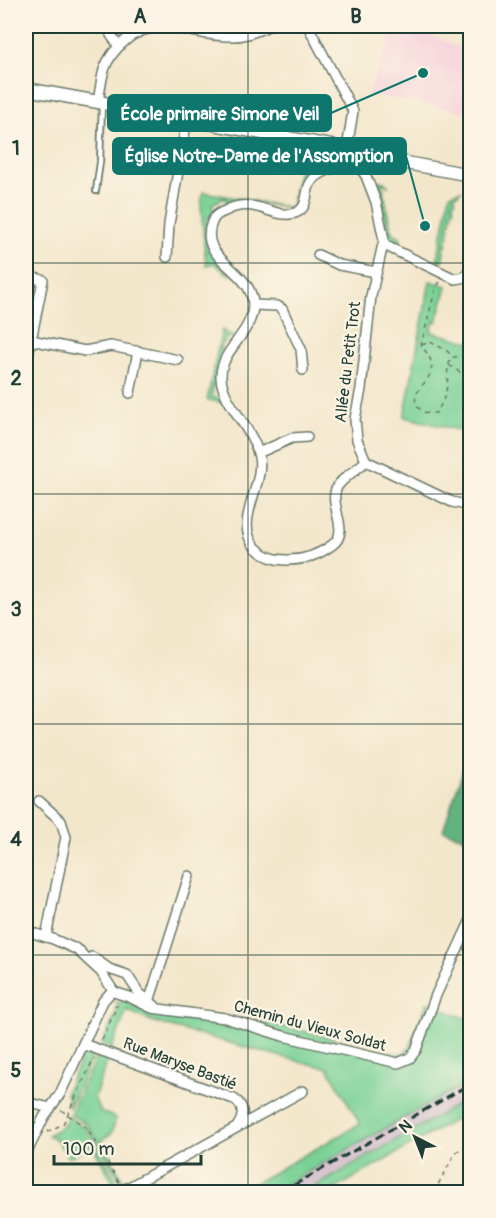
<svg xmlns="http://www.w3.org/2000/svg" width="496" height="1218" font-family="Pangolin,sans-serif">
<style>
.built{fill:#f5cfda}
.industrial{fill:#d1bdcb}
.green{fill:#79d196;stroke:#4c8765;stroke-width:1.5}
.forest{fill:#62b37f;stroke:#40785a;stroke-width:1.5}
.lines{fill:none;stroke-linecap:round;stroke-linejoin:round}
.service-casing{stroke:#697869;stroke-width:8}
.minor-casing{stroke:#697869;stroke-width:12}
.tertiary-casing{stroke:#697869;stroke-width:15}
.path{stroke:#697869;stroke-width:1.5;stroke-dasharray:4.5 4.5;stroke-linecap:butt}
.service{stroke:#fff;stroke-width:4.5}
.minor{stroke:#fff;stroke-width:9}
.tertiary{stroke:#fff;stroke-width:12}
.rail{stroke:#1f3d34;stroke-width:3;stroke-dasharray:9 4.5;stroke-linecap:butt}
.grid{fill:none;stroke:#1f3d34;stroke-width:1.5;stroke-opacity:0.55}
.labels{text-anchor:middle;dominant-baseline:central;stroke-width:4.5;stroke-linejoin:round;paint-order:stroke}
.street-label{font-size:16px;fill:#1f3d34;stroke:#fcf5e5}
.leader{fill:none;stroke:#0f766e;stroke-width:2}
.callout-dot{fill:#0f766e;stroke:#fcf5e5;stroke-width:2}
.callout{fill:#0f766e;stroke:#0f766e;stroke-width:2}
.callout-label{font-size:18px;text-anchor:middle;font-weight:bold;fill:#fff}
.neatline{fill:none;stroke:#1f3d34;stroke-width:2}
.grid-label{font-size:20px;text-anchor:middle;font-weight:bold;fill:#1f3d34}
</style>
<rect width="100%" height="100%" fill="#fcf5e5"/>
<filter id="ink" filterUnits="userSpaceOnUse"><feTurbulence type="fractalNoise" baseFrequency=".0167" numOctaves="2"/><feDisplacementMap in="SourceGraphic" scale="12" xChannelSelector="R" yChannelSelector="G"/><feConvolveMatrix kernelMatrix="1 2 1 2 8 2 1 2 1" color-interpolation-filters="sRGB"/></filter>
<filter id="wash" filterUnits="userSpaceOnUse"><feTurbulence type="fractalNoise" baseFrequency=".008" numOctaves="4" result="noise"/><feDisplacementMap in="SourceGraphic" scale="24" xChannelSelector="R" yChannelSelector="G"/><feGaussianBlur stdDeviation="1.35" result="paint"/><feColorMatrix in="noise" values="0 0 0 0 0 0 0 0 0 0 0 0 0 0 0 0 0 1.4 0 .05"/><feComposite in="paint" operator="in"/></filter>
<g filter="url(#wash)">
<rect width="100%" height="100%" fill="#f3e7cb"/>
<path class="built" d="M395 26H410L470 52V113L368 94Z"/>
<path class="industrial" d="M470 1081V1097L306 1192H272Z"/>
<g class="green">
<path d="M303 147 339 154 341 159 337 162 334 157 308 170 311 176 303 183 300 195 294 194 293 199 299 200 294 209 241 200 228 203 225 198 212 204 214 210 209 217 206 228 231 275 225 272 214 263 206 265 201 206 203 192 291 208Z"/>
<path d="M373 180 384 182 389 187 383 183 381 186 384 189 382 192 385 194 383 197 386 199 384 202 387 204 385 207 388 209 386 212 389 214 387 217 390 219 388 222 391 224 389 227 392 230 391 232 400 237 401 243 398 247 389 241 380 197Z"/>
<path d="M462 190 454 197 456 200 453 202 454 210 451 212 453 215 450 217 452 220 448 226 450 229 447 231 449 235 445 242 447 244 445 245 442 262 437 261 450 194Z"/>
<path d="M430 281 447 286 437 322 434 321 431 332 470 342V433L404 417Z"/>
<path d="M222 330 234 338 228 336 220 349 225 352 218 387 213 386 212 397 223 399 226 403 207 400Z"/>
<path d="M124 1001 170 1017 212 1020 259 1032 262 1021 395 1054 404 1053 410 1046 427 1003 470 1020V1081L272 1192H239L360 1124 328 1068C291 1060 256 1050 219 1040 187 1030 156 1026 127 1010L112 1048 102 1044 119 1006 114 1003Z"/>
<path d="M90 1050 94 1052 69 1108 67 1095 65 1094 83 1053Z"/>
<path d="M98 1053 109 1057 94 1098 101 1112 116 1118 112 1133 101 1140 124 1181 121 1182 90 1129 85 1123 70 1114Z"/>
<path d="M470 1097V1111L330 1192H306Z"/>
<path d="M68 1116 88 1130 118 1184 115 1186 92 1145 68 1158 57 1140 48 1135 64 1125Z"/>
</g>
<path class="forest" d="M470 749V840L443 830Z"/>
</g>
<g filter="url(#ink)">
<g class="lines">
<defs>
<path id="service" d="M96 191 100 162 102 104"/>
<g id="minor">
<path d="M109 26 111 35 119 46"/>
<path d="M308 26 353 111 347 149"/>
<path d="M98 102C100 91 101 80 104 70 108 58 116 48 126 40 157 14 193 36 228 36 243 37 255 32 268 26"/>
<path d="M347 164 361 169 366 176 376 202 384 240 371 296 361 389 355 419 357 440 366 461C357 470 341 478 336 489 329 507 351 532 332 545 316 557 296 562 276 559 268 557 262 554 256 548 232 523 265 486 259 457 254 429 220 401 221 375 222 349 252 333 253 306 254 269 196 261 212 222 214 216 219 213 225 211 254 195 274 220 295 213 310 208 304 192 311 182 317 173 336 166 347 164Z"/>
<path d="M384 245 455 279 465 277 470 268"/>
<path d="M318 255 339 265 376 272"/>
<path d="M167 257 169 224 187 119"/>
<path d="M26 276 43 280 26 365"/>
<path d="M253 305 277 306 282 309 301 349 303 370"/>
<path d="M31 340 85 351 111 346 178 360"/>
<path d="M130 393 138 351"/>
<path d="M258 453 292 438 307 437"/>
<path d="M366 461 452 502 470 506"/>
<path d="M39 801 61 821 66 837 46 937"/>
<path d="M26 931 53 939 80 951"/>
<path d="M75 948 101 972 114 992 129 997 152 1008 225 1018 283 1036 398 1063 410 1058 416 1050 436 995 470 922"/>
<path d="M92 957 109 969 127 975 139 993 155 1006"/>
<path d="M149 1002 189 876"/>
<path d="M83 1044 234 1099C245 1106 244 1117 237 1127"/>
<path d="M26 1102 50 1108"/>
<path d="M26 1154 44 1117 60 1094 103 1001 112 991"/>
<path d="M120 1192 303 1091"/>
</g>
<path id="tertiary" d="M26 89 137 109 145 108 187 119 347 149 385 159 470 175"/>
</defs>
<use href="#service" class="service-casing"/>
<use href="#minor" class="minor-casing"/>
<use href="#tertiary" class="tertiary-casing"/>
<g class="path">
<path d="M440 282 436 287 421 345C427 353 434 361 431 371 429 383 407 394 419 408 424 414 429 413 436 413 442 404 446 395 447 385 449 374 445 366 453 357"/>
<path d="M468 286 465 308 470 317"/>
<path d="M422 345 430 342 446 350 453 357 470 356"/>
<path d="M449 365 461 373 470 375"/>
<path d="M102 1040 117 1006 113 1005"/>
<path d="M61 1110 87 1128 119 1182"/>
<path d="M47 1132 63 1124 94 1058"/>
<path d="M434 1192 456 1152 462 1148 470 1146"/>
</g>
<use href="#service" class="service"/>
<use href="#minor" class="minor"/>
<use href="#tertiary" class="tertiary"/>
<path class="rail" d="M282 1192 470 1084"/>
</g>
</g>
<path class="grid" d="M248 26V1192M26 263H470M26 494H470M26 724H470M26 955H470"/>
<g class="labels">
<g class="street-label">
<text transform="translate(348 362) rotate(-83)">Allée du Petit Trot</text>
<text transform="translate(310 1026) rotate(15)">Chemin du Vieux Soldat</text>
<text transform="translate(180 1064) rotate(21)">Rue Maryse Bastié</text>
</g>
</g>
<path class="leader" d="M423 73L331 113M425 226L406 156"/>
<g class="callout-dot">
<circle cx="423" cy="73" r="6"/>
<circle cx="425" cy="226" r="6"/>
</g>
<g class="callout">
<rect x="108" y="95" width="223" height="36" rx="6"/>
<rect x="113" y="138" width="293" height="36" rx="6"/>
</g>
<g class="callout-label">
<text x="220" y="120">École primaire Simone Veil</text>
<text x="259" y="162">Église Notre-Dame de l'Assomption</text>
</g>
<rect width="496" height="1218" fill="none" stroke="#fcf5e5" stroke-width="66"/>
<g transform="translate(415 1137) rotate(318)" stroke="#fcf5e5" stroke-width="4.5" paint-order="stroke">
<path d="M0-4.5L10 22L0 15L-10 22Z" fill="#1f3d34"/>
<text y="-9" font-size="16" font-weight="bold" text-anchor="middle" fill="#1f3d34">N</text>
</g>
<path d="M54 1155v9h147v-9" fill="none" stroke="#1f3d34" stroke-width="3"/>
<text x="63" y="1155" font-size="18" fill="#1f3d34" stroke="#fcf5e5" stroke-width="4.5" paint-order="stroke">100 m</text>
<rect x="33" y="33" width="430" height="1152" class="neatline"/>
<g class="grid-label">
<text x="140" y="23">A</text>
<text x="356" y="23">B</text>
<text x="16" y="155">1</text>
<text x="16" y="385">2</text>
<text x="16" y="616">3</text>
<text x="16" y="846">4</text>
<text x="16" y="1077">5</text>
</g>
</svg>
